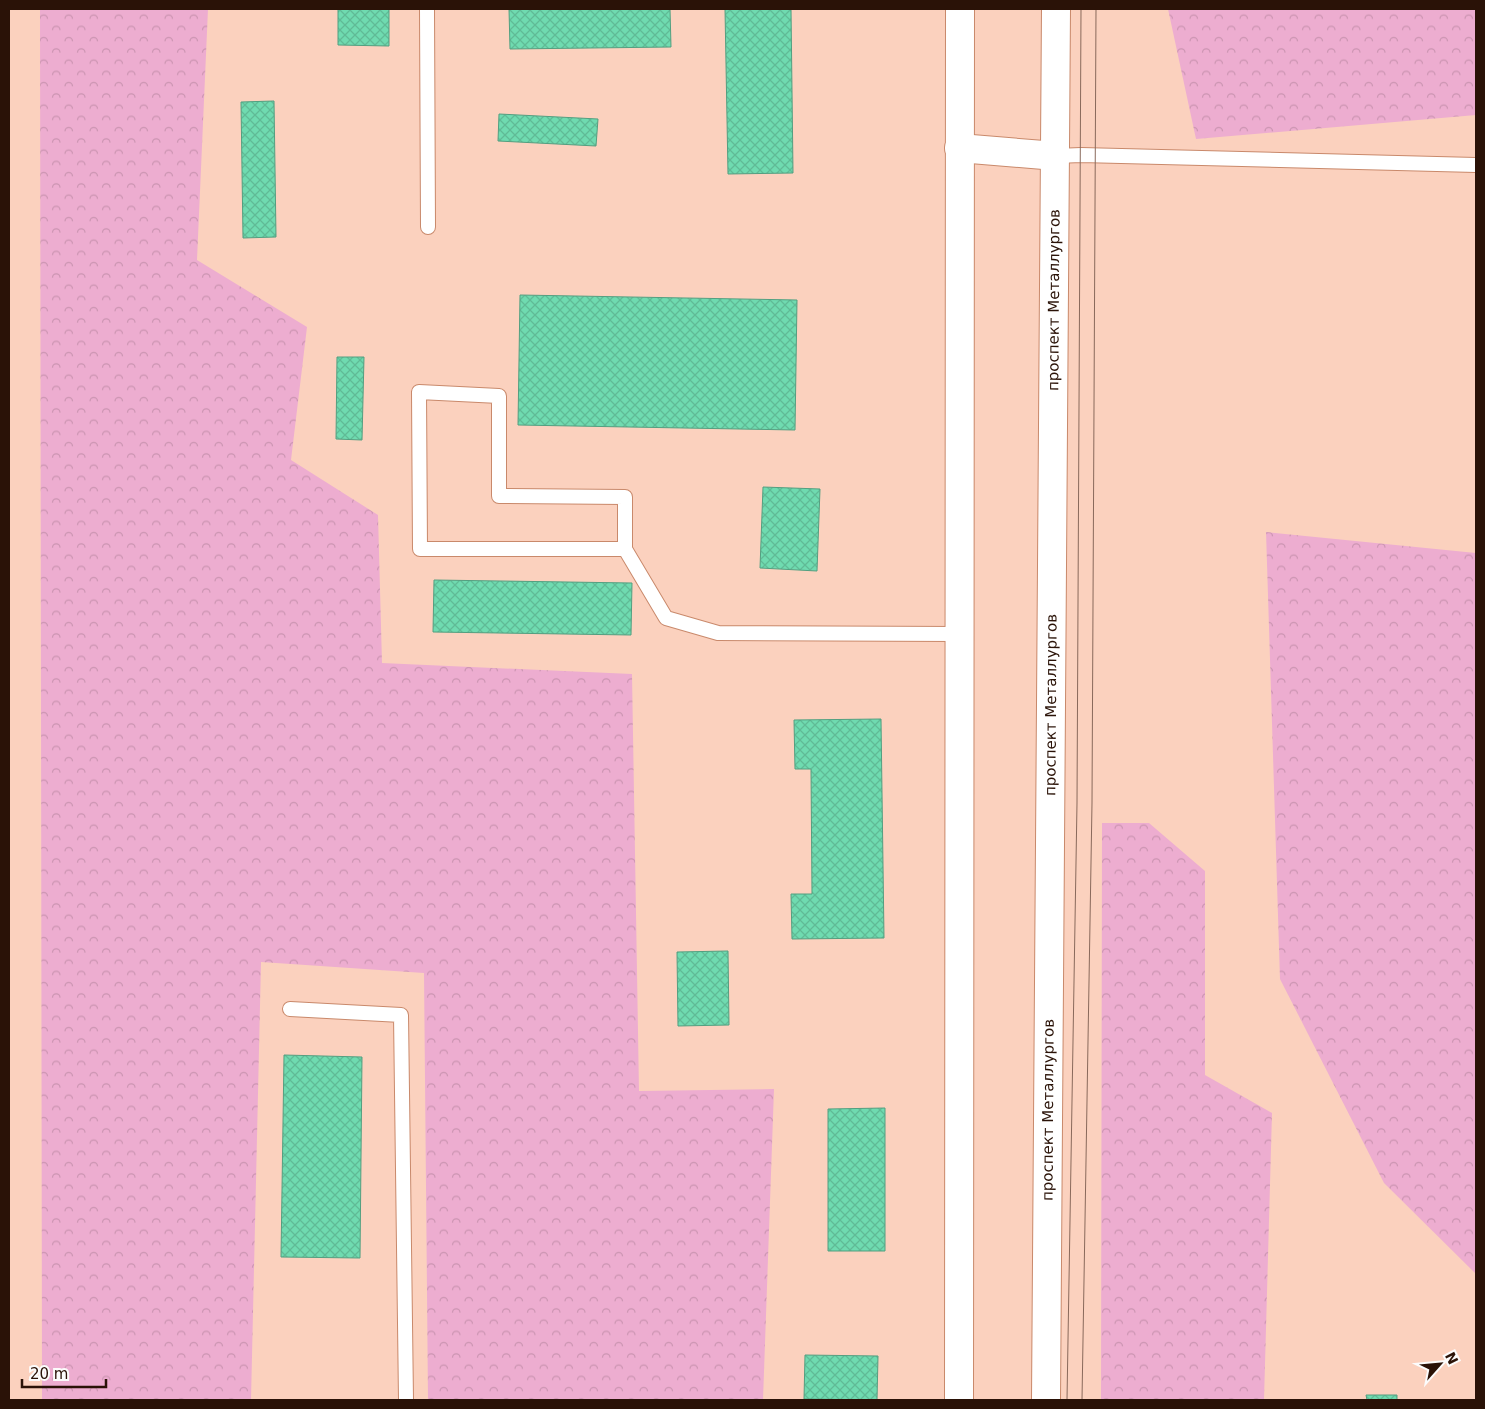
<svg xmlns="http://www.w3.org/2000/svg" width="1485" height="1409" font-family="'DejaVu Sans',sans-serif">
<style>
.forest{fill:url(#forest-crowns)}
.building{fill:url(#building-cross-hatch);stroke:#539f80}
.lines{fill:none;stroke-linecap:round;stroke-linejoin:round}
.lane-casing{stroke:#c9896b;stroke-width:16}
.secondary-casing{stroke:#c9896b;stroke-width:30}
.lane{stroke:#fff;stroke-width:14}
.secondary{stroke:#fff;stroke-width:28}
.tram{stroke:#89695b;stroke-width:1}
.labels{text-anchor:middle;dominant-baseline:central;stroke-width:4;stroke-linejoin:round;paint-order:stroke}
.street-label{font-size:15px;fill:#2a1207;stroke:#fcfcfc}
</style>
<defs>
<pattern id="forest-crowns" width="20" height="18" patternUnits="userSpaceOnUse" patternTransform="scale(1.25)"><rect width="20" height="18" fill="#edadd0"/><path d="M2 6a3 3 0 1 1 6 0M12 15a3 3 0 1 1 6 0" fill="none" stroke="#cb94b1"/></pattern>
<pattern id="building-cross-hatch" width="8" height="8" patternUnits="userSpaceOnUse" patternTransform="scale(1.25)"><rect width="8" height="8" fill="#6fdbb0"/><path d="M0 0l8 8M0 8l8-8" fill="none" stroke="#60bb96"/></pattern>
</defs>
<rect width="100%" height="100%" fill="#fbd1be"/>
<g class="forest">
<path d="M40 9H208L197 260 307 327 291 460 378 515 382 663 632 674 639 1091 774 1089 763 1400H428L424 973 261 962 251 1400H42Z"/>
<path d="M1168 9H1476V115L1196 139Z"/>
<path d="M1266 532 1476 553V1274L1384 1183 1280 979Z"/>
<path d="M1102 823H1149L1205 871V1075L1272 1113 1264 1400H1101Z"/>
</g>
<g class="building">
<path d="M338 9H389V46L338 45Z"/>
<path d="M509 9H670L671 47 510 49Z"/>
<path d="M725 9H791L793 173 728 174Z"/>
<path d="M274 101 276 237 243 238 241 102Z"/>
<path d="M499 114 598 119 596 146 498 141Z"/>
<path d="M520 295 797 300 795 430 518 425Z"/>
<path d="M337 357H364L362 440 336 439Z"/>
<path d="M763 487 820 489 817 571 760 568Z"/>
<path d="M434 580 632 583 631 635 433 632Z"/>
<path d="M881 719 884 938 792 939 791 894H812L811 769H795L794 720Z"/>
<path d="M728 951 729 1025 678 1026 677 952Z"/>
<path d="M284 1055 362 1057 360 1258 281 1257Z"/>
<path d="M885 1108V1251H828V1109Z"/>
<path d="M805 1355 878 1356 877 1400 804 1399Z"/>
<path d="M1366 1395H1397V1400H1367Z"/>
</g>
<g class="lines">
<defs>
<g id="lane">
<path d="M427 9 428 227"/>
<path d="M1056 156 1081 155 1476 165"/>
<path d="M625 549V497L499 496V396L419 392 420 549H625L666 618 718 633 958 634"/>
<path d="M290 1009 401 1015 406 1400"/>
</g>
<g id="secondary">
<path d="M959 148 1056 156"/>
<path d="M959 1400 960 9"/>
<path id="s1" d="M1046 1400 1056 9"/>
</g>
</defs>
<use href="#lane" class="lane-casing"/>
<use href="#secondary" class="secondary-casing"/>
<use href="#lane" class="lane"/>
<use href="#secondary" class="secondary"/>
<g class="tram">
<path d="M1067 1400 1077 803 1081 9"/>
<path d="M1082 1400 1092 803 1096 9"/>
</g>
</g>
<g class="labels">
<g class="street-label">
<text stroke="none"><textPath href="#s1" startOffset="1100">проспект Металлургов</textPath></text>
<text stroke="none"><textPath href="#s1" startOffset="695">проспект Металлургов</textPath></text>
<text stroke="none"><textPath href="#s1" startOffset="290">проспект Металлургов</textPath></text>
</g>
</g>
<rect width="1485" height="1409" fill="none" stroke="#2a1207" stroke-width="20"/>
<g transform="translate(1440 1364) rotate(63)" stroke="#fcfcfc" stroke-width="4" paint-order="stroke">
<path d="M0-4L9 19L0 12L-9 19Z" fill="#2a1207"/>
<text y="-8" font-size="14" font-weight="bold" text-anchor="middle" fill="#2a1207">N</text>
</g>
<path d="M22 1379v8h84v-8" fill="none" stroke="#2a1207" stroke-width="2.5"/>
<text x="30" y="1379" font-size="15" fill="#2a1207" stroke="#fcfcfc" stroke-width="4" paint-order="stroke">20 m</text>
</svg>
